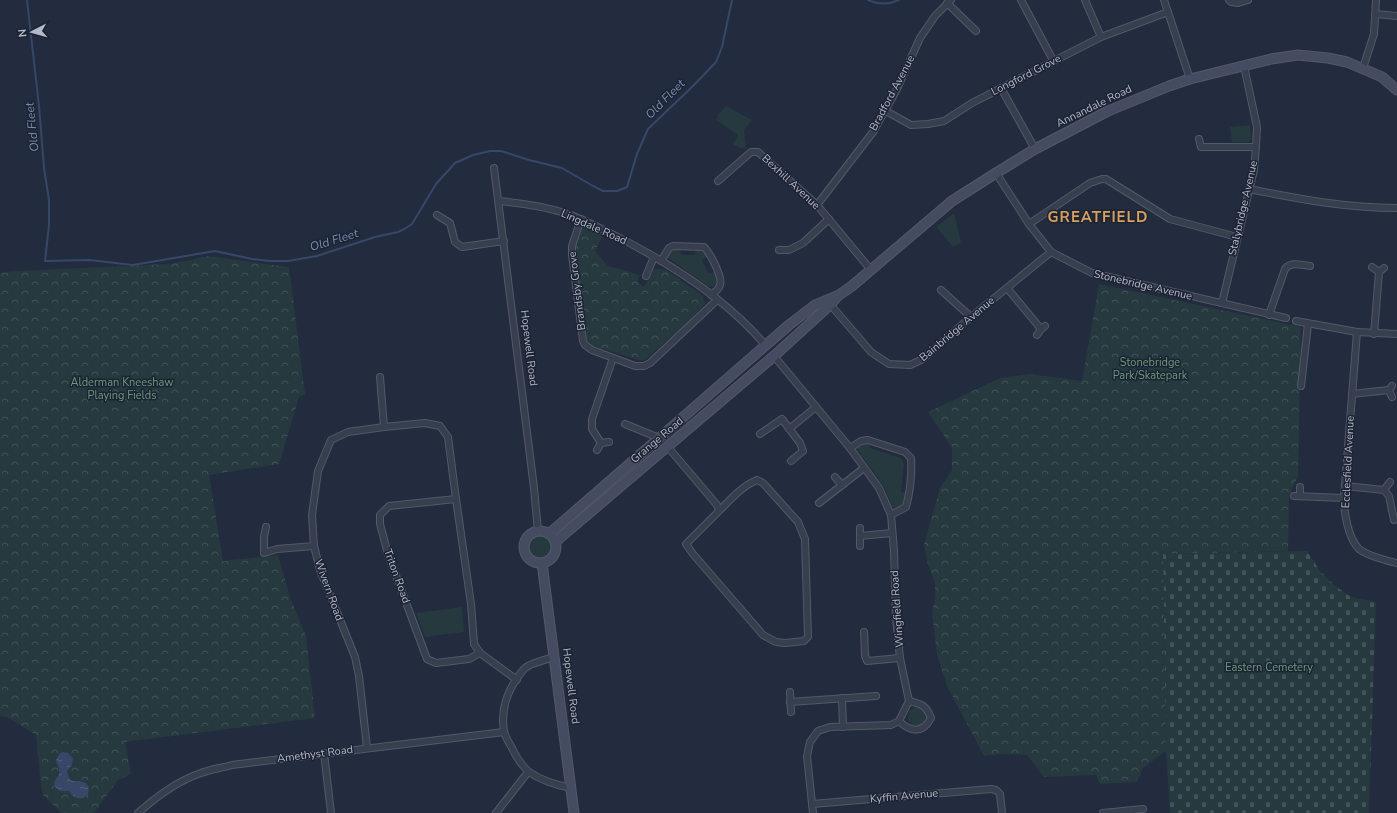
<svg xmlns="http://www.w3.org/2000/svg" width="1397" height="813" font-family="'Nunito Sans',sans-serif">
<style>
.green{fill:#25393f}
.cemetery{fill:url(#cemetery-stones)}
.park{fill:url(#park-crowns)}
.water{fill:url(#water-ripples)}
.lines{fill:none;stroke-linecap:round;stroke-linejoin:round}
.stream{stroke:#374768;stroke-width:2}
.street-casing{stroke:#525969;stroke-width:8}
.secondary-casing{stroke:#525969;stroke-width:11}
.street{stroke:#373e4e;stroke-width:6}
.secondary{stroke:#454c61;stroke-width:9}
.labels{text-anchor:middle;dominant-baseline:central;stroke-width:3;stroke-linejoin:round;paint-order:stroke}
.street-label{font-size:11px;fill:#b3b9c9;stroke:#1c2333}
.park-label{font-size:11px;fill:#699b7a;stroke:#1c2333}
.water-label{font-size:12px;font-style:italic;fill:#798cb2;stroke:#1c2333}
.district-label{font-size:15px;font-weight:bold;letter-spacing:1px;fill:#d8a05e;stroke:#1c2333}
</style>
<defs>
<pattern id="cemetery-stones" width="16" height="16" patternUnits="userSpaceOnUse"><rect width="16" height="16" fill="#25393f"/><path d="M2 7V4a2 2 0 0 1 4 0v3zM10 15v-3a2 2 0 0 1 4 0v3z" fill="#425459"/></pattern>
<pattern id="park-crowns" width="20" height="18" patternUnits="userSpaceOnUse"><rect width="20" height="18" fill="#25393f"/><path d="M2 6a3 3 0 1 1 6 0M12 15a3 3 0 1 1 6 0" fill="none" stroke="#425459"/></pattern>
<pattern id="water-ripples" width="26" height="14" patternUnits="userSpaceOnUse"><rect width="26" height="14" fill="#374768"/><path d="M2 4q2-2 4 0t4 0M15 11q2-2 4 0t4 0" fill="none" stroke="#525f7c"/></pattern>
</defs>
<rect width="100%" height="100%" fill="#232b3e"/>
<g class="green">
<path d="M726 106 752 120 744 130 746 149 740 148 733 144 738 135 716 120 718 117 717 116Z"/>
<path d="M1250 125 1251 140 1249 142H1232L1230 127Z"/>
<path d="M953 214 955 216 961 243 953 247 937 228V226Z"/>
<path d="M673 248H680L681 255H695L696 249H703L709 256 702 260 708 273 716 272C717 277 719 281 715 286L709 287 667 257V254Z"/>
<path d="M863 443H869L870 448 901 458 904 464 901 492 906 493C905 501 903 511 893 508L883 485 857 449V447Z"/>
<circle cx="540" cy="547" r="12"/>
<path d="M462 607 464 632 425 637 416 613Z"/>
<path d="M915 707C924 708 927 712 929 720L921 726H913L908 720 909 711Z"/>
</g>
<path class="cemetery" d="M1307 551 1320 571 1334 585 1351 597 1376 602 1369 813H1170L1166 751 1163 554Z"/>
<g class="park">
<path d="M581 221 604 233 595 251 608 266 640 275 637 282 644 287 654 269H662L668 271 703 296 705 304 686 324 645 360H639L593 346 586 339 574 255 575 238Z"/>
<path d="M209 256 289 267 305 394 299 397 279 464 209 475 223 561 278 555 290 597 306 636 315 718 125 742 131 774 118 780 94 813H61L42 794 36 735 7 717 0 716V273L17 271 169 264Z"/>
<path d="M1099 284 1301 327 1298 476 1289 496 1288 551 1163 554 1166 751 1143 768 1137 782 1100 784 1096 775 1044 777 1027 755 1001 754 984 756 947 686 937 655 932 612 935 599V583L928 565 924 544 940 488 952 470V448L928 412 1000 378 1029 374 1082 381Z"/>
</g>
<path class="water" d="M64 752 68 753 73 758 72 765 67 771 69 778 72 781C80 781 85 780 89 787L88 795C81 801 74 799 69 791H60L55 787C53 780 57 779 59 774 61 769 56 764 56 760L60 753Z"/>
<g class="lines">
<g class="stream">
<path d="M27 0 39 106 44 168 49 200V225L45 261 89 260 133 265 215 251 252 259 270 261H288L317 256 375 237 398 232 406 228 412 224 436 184 455 163 473 155 490 151H501L529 160 562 168 593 186 603 191H617L627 187 637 154 648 129 693 86 716 62 722 47 732 0"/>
<path d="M868 0C879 5 888 5 899 0"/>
</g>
<defs>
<g id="street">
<path d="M1021 0 1053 60"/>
<path d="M1085 0 1101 37"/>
<path d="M1164 0 1190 79"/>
<path d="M1229 0 1231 2 1238 3 1248 0"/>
<path d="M947 3 976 31"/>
<path d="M1376 14 1397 16"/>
<path d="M1363 68 1374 34 1376 0"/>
<path d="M1001 88 1035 149"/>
<path d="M886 111 911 125 928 124 944 121 972 103 1101 37 1168 12"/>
<path d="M1199 139 1201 147H1256"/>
<path d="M494 168 534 488 538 531"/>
<path d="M996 173 1029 224 1051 252 1092 273 1286 318"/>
<path d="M718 181 751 152H758L817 205 871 270"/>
<path d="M1249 189C1299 199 1346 208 1397 208"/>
<path d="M499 201C521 203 543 206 565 213 581 218 596 226 612 234 666 261 727 299 766 346"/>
<path d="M817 205 873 132 896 91 920 38 935 16 951 0"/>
<path d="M437 215 450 223 455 242 462 247 504 241"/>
<path d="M581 219 572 246V255L583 341 585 345 592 350 635 366H644L650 363 717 300"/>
<path d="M1029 224 1090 183 1102 179H1106L1170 219 1237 237"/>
<path d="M779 250H789L803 243 829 219"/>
<path d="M661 261 669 248 673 246 704 247C710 253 723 277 720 285 719 289 714 293 711 295"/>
<path d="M1372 267 1379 272 1384 268"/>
<path d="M646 276 654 257"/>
<path d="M1007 288 1041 329"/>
<path d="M941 290 971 317"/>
<path d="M829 303 871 352 889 364 910 365 923 359 971 317 1051 252"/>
<path d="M1222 303 1254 170 1256 147 1257 127 1244 66"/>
<path d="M1269 315 1285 269C1291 261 1301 265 1310 266"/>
<path d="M1296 321 1357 332 1397 334"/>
<path d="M1357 332 1344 498C1344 513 1348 538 1359 549 1366 555 1387 561 1397 563"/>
<path d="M1374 334 1379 272"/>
<path d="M1037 335 1041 329 1045 326"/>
<path d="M774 356 850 448 879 488 891 515 894 550 896 618 900 658 909 701 899 721 891 725 830 727 818 731 810 742 807 756 813 813"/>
<path d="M380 377 384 427"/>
<path d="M1301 386 1308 324"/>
<path d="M1392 386 1389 390 1392 397"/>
<path d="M1352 394 1389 390"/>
<path d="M625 424 659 438"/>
<path d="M789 429 816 407"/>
<path d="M760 434 782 419 800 443 803 451 791 461"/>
<path d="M601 443 592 429V419L613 358"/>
<path d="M667 446 717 505 719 511 686 544 693 554 763 635 776 642 785 643 804 641 808 637 805 539 798 522 763 483 757 480C742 486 730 500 719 511"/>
<path d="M850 448 861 441 868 440 905 452 911 458C912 474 910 492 906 507L891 515"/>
<path d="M597 450 601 443 609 442"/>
<path d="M835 477 842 485"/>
<path d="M1390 482 1384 490 1389 496 1394 520"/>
<path d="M1345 486 1384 490"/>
<path d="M1294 496 1344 498"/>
<path d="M1300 496V487"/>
<path d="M456 499 389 506 380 515V524L388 554 427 659 436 663 469 659 480 653"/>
<path d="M819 503 864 468"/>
<path d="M266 527 264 537V553L277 549 314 546"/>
<path d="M860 528V546"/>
<path d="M860 536 892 533"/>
<path d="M864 632 865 656 867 661 900 658"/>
<path d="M555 657C547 659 529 664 524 669 509 686 500 708 504 731 505 737 510 744 513 750 516 757 523 767 529 772 542 781 556 785 571 788"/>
<path d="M790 692 791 712"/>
<path d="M842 698 843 727"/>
<path d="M790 702 876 696"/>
<path d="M899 721C910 732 923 734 931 718 926 705 921 704 909 701"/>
<path d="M367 748 359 676 355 657 320 570 314 546 312 515 318 471 331 440 348 432 384 427 425 423 440 426 448 437 456 499 471 604 474 644 480 653 517 680"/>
<path d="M324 753 331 813"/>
<path d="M812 804 991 789 996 790 1000 794 1002 813"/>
<path d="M138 813C157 796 177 781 201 773 211 769 222 768 232 765L504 732"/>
<path d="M496 813 528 772"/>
<path d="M1103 813 1143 809"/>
</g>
<g id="secondary">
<circle cx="540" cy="547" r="16"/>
<path d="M549 534 789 325 815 305 839 295 852 286 952 201 996 173 1035 149 1108 111 1169 86 1190 79 1271 59 1298 55 1328 58 1347 62 1382 77 1397 90"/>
<path d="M555 542 774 356 830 305 837 297"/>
<path d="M542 563 574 813"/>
</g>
</defs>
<use href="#street" class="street-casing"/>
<use href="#secondary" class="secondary-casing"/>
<use href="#street" class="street"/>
<use href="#secondary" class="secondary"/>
</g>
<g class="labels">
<g class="street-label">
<text transform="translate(1026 75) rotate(-27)">Longford Grove</text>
<text transform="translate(892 93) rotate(-62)">Bradford Avenue</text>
<text transform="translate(1094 106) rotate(-26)">Annandale Road</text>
<text transform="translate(791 182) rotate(43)">Bexhill Avenue</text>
<text transform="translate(1243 208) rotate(-77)">Stalybridge Avenue</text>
<text transform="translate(594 227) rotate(24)">Lingdale Road</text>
<text transform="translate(1143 285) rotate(13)">Stonebridge Avenue</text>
<text transform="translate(577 291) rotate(-97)">Brandsby Grove</text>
<text transform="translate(957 329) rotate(-40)">Bainbridge Avenue</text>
<text transform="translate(529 348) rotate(83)">Hopewell Road</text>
<text transform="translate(657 440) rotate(-40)">Grange Road</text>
<text transform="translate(1348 462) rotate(-87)">Ecclesfield Avenue</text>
<text transform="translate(397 576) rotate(70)">Triton Road</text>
<text transform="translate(329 590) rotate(70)">Wivern Road</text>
<text transform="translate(897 609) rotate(-94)">Wingfield Road</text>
<text transform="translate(571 686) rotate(83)">Hopewell Road</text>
<text transform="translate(315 754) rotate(-7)">Amethyst Road</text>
<text transform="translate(904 796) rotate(-5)">Kyffin Avenue</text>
</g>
<g class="park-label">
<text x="1150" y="362">Stonebridge<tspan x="1150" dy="13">Park/Skatepark</tspan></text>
<text x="122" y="382">Alderman Kneeshaw<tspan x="122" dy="13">Playing Fields</tspan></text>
<text x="1269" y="667">Eastern Cemetery</text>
</g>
<g class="water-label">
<text transform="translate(665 99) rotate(-45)">Old Fleet</text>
<text transform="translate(32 127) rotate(-96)">Old Fleet</text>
<text transform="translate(334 240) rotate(-17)">Old Fleet</text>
</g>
<g class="district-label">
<text x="1098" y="217">GREATFIELD</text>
</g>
</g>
<g transform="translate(32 32) rotate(264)" stroke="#1c2333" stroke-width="3" paint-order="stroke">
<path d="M0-3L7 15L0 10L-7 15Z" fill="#b3b9c9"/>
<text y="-6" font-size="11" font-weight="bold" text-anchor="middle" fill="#b3b9c9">N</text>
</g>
</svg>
